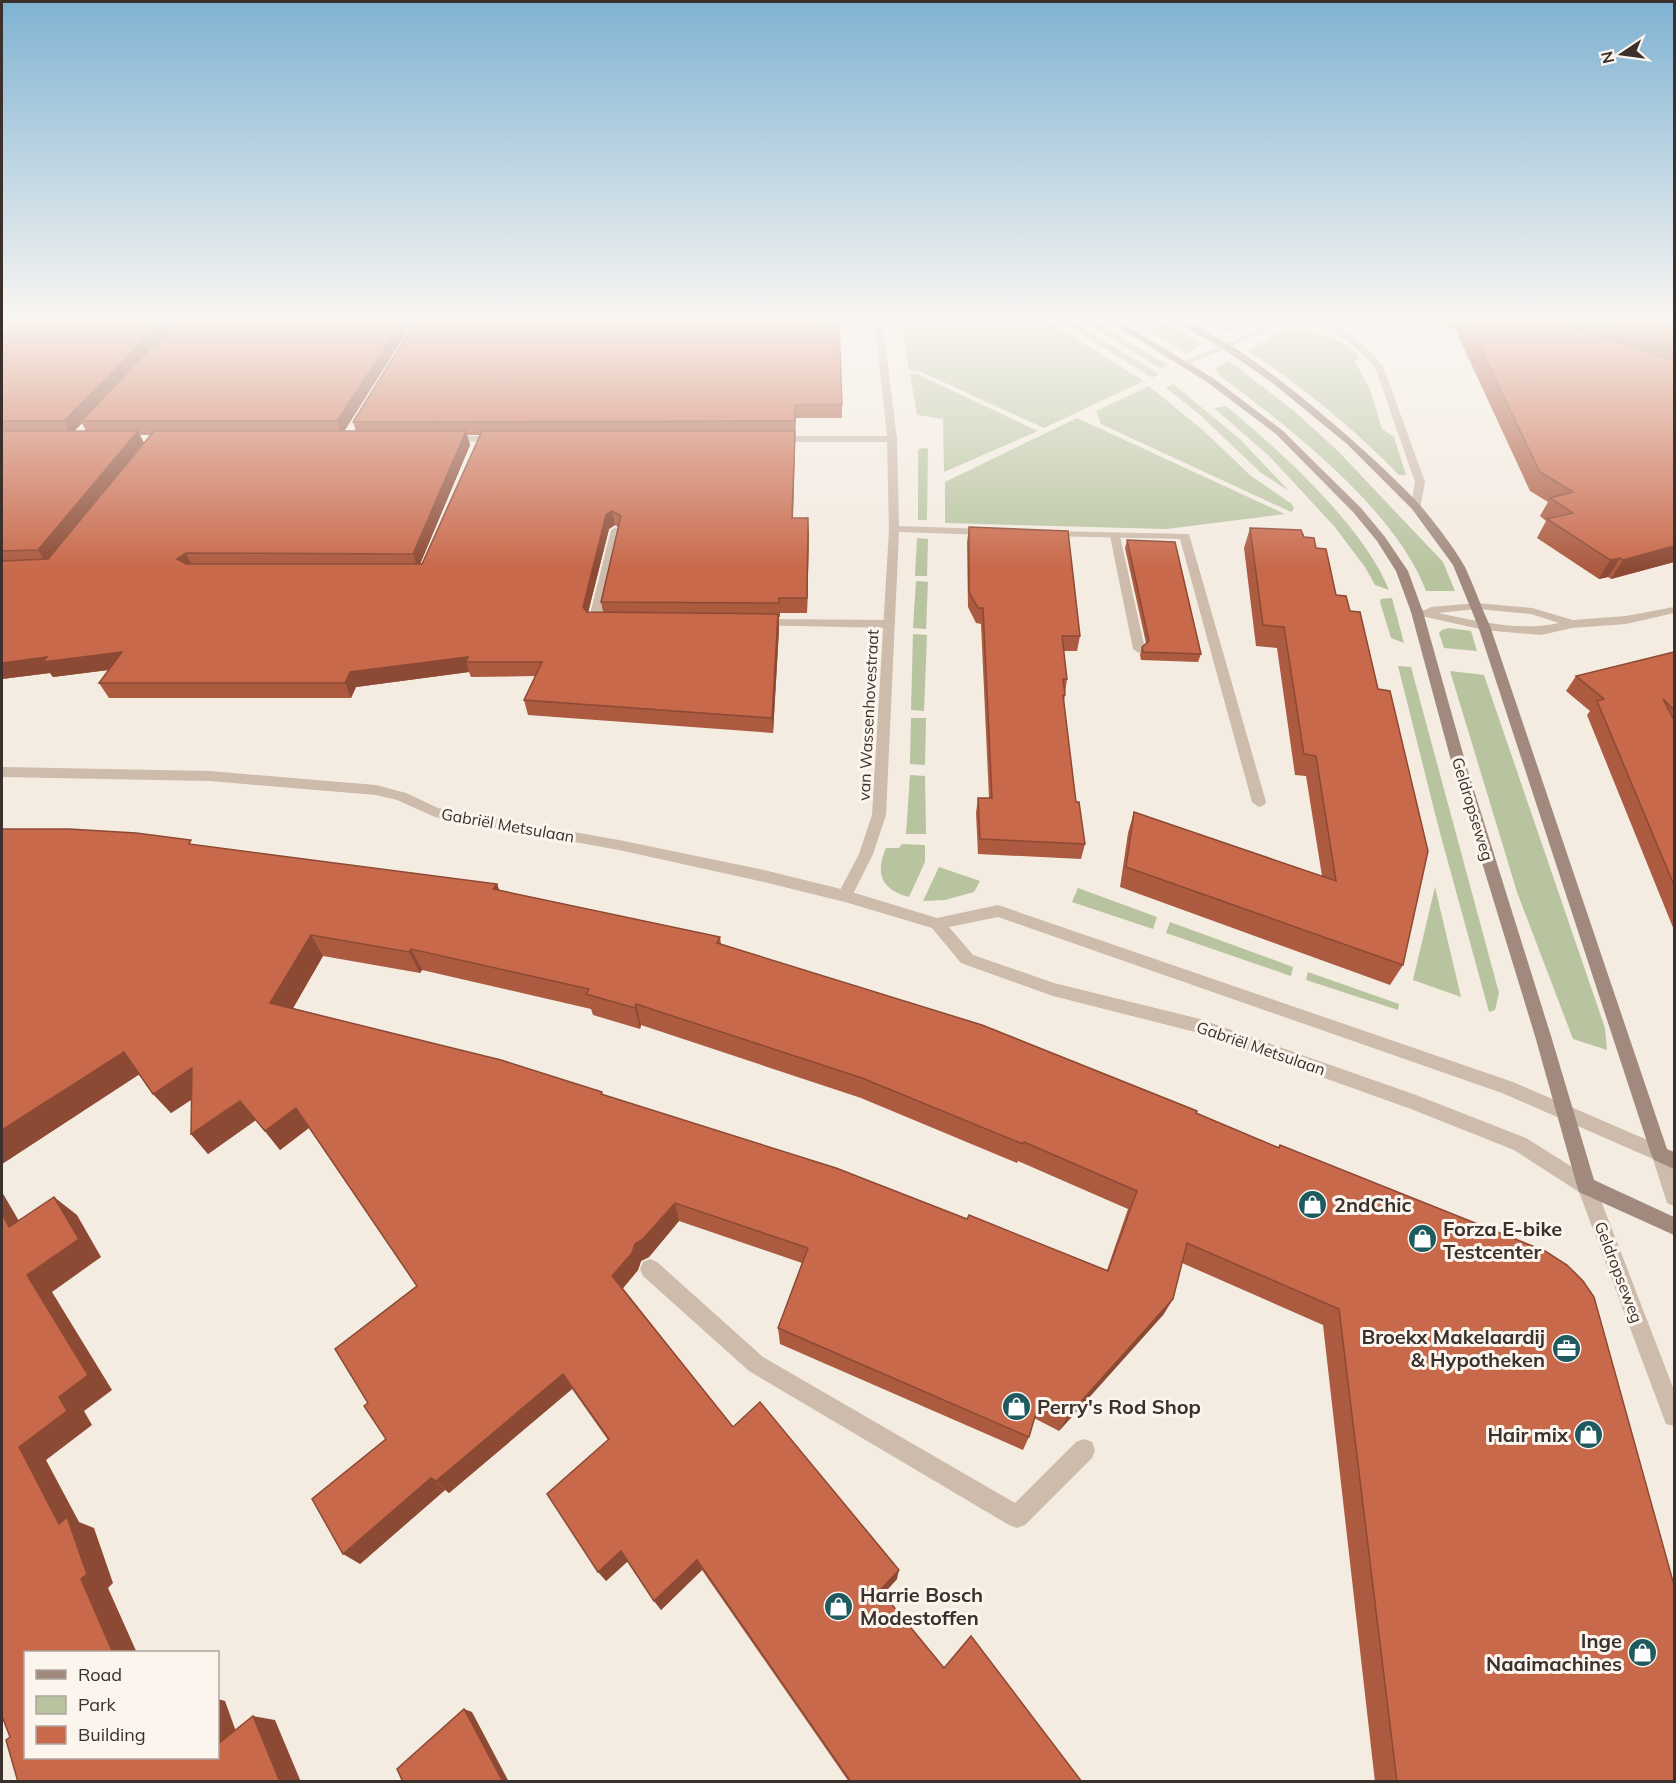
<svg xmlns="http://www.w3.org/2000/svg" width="1676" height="1783" font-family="Mulish,sans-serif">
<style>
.green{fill:#b8c4a0}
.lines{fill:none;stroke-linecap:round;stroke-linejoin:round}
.service{fill:#cdbbac;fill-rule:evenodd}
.minor{fill:#cdbbac;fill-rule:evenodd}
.tertiary{fill:#cdbbac;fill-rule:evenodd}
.secondary{fill:#a18a7d;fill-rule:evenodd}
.wall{fill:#ac5a40;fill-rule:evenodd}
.shaded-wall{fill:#8c4a34}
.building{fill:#c8694b;stroke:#8c4a34;stroke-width:1.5;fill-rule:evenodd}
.labels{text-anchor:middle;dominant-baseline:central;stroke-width:6;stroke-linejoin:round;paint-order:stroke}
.street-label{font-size:16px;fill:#3b302b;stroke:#fbf5ee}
.near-poi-label{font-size:20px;font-weight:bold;fill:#3b302b;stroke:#fbf5ee;text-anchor:start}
</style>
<rect width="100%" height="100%" fill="#f4ebe1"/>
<g class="green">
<path d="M901 319H1045L1144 381 1044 428 919 371 909 370Z"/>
<path d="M1058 319H1068L1159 374 1152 378Z"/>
<path d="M1079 319H1091L1166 364 1167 367 1160 368Z"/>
<path d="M1127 319H1157L1202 344 1187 353Z"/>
<path d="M1203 319H1261L1229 332Z"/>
<path d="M1294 331C1319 332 1341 338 1359 356L1355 362 1370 389 1382 429 1394 437 1406 475H1399C1353 428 1303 387 1248 351L1277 333Z"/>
<path d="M1229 361 1293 410 1337 450 1443 562 1455 591H1426C1396 510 1288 426 1220 376L1216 371 1217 367Z"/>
<path d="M910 374H917L1038 431 944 472 943 419 917 415Z"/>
<path d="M1173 384 1240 439 1289 491 1261 473 1199 414 1166 388Z"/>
<path d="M1149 386 1205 432 1251 476 1292 504 1294 509 1291 512 1101 424 1096 411Z"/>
<path d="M1226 406C1280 451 1363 525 1389 590L1375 585 1365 567 1334 526 1269 456 1214 408Z"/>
<path d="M1077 418 1285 514 1166 529 945 523V482Z"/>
<path d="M926 448 928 449 927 520H918V449Z"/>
<path d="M917 538 928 539 927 576H915Z"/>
<path d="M916 581 928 582 926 629 913 628Z"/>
<path d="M1392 598 1404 643 1391 638 1380 602 1381 599Z"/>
<path d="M1449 628 1471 631 1477 651 1444 648 1439 633 1442 630Z"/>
<path d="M913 634 927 635 924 711 911 710Z"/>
<path d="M1398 666 1411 667 1499 993 1495 1010 1489 1012 1439 829Z"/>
<path d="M1450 671 1484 675 1605 1028 1607 1050 1573 1039 1517 892Z"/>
<path d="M911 718H926L925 765 910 764Z"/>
<path d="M910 775 925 776 926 834H906Z"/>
<path d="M902 844 925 845V862L909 897C881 889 875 874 886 848H899Z"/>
<path d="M939 867 980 881 974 892 945 900 923 901Z"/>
<path d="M1435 887 1461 997 1413 980Z"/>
<path d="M1078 888 1157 917 1153 929 1072 902Z"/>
<path d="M1170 922 1293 967 1291 976 1166 933Z"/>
<path d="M1308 972 1399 1004 1398 1010 1306 980Z"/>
</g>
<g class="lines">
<g class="service">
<path d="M616 527 621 530 601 618 611 622C606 627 593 627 588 622L611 530Z"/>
<path d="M1115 533 1120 536 1145 649 1139 653 1133 649 1110 536Z"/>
<path d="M758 619 889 620 895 624 889 628 754 625V621Z"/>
<path d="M650 1259 657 1262 763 1357 1015 1503 1076 1442 1084 1439 1092 1442 1095 1450 1092 1458 1025 1525 1017 1528 1009 1525 749 1371 643 1276 640 1269 643 1262Z"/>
</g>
<g class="minor">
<path d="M761 319 867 320 881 325 884 333 897 439 899 526 987 529 992 532 987 535 899 532 886 815 873 854 850 900H840L837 896 859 854 872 815 889 530 887 442H775L770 439 775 436H887L876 333 874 328 866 324 764 323 760 321Z"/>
<path d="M1284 319H1295L1187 365 1180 363Z"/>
<path d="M1317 319H1327L1361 343 1383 366 1425 482 1420 509 1411 507 1415 482 1375 367 1355 347Z"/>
<path d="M496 436 499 437V441L448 442 443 439 448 436Z"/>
<path d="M1050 531 1189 534 1266 802 1264 805 1259 807 1252 802 1180 539 1046 536V532Z"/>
</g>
<g class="tertiary">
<path d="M1477 603 1532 608 1573 620 1626 616 1674 607V613L1626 624 1572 628 1541 635 1484 630 1417 615 1411 612 1417 609 1425 610 1431 607ZM1477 609 1531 614 1559 623C1520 632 1477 621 1438 613Z"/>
<path d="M2 767 210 771 376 785 406 793 438 808 619 840 764 870 845 890 937 918 998 905 1513 1082 1666 1148 1674 1170V1206L1667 1203 1653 1159 1502 1093 998 917 949 927 973 955 1054 983 1200 1019 1416 1095 1526 1138 1593 1180 1674 1390V1426L1666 1424 1579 1192 1514 1150 1411 1109 1199 1033 1053 996 961 963 932 928 845 902 764 882 619 850 435 817 397 800 376 795 210 781 2 777Z"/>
</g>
<g class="secondary">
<path d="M1105 319H1115L1213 378 1282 430 1361 508 1385 537 1408 571 1423 612 1467 768 1551 1036 1594 1180 1674 1217V1235L1579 1192 1577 1186 1535 1036 1453 768 1411 612 1396 571 1377 541 1353 512 1276 434 1207 382Z"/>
<path d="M1169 319C1222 319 1381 462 1419 504 1432 519 1456 550 1465 567 1474 586 1481 607 1490 626L1667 1149 1674 1152V1169L1654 1160 1651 1154 1478 626 1453 565 1412 509 1347 444 1270 381 1222 348Z"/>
</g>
</g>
<g class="wall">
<path d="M2 319H415L344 431H356L353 422 782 319V321L842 405V418H796L793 518 809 533 807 613H780V617H779V629L773 733 528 715 524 700 535 676 471 677 469 672 356 687 351 698H109L99 683 109 670 53 677 50 673 2 679ZM82 423 86 431H74ZM140 435H151L144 443ZM467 435H480L422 564H420L470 445ZM615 525 618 527 601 602 603 612H588L609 529Z"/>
<path d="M1427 319H1674V562L1611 579 1608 577 1599 579 1537 538 1546 521 1540 516 1548 502 1530 491 1455 329Z"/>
<path d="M969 527 1080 636 1077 651H1064L1067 679 1064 702 1076 802 1085 844 1081 859 978 854 976 813 978 798H989L981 624 976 623 968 607 967 542Z"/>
<path d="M1250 528 1403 965 1390 985 1120 887 1128 833 1134 812 1322 876 1306 776 1295 775 1277 648 1256 646 1244 548Z"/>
<path d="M1127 540 1201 654 1198 662 1141 660 1140 655 1142 647 1146 643 1125 548Z"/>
<path d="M1674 652V930L1587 715 1590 711 1566 691 1576 676Z"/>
<path d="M2 829 194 845 497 884 499 890 720 937 721 944 1196 1113 1278 1147 1280 1145 1674 1782H1375L1323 1325 1182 1263 1173 1299 1163 1315 1059 1431 1034 1418 1029 1437 1023 1450 780 1344 778 1328 802 1263 679 1221 649 1257 641 1261 638 1270 623 1288 733 1427 897 1579 883 1594 944 1668 1082 1782H849L702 1570 661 1610 628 1561 606 1581 608 1440 572 1389 449 1493 445 1490 360 1564 386 1439 368 1403 417 1286 309 1128 280 1150 256 1120 208 1154 191 1134V1100L171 1113 153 1094 139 1074 2 1164ZM323 956 420 973 422 970 591 1009 593 1015 640 1029 641 1025 861 1098 1017 1163 1018 1161 1128 1209 1107 1270 967 1219 603 1095 602 1092 293 1008Z"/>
</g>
<g class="shaded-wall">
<path d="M165 319H183L81 421 82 423 71 435 64 421Z"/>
<path d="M404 319H415L342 435 337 421Z"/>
<path d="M138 431 145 445 47 565 38 550Z"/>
<path d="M466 431 470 445 418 569 413 554Z"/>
<path d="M795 431V444L792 533V518Z"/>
<path d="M612 511 615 525 609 529 586 621 583 607 606 515Z"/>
<path d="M808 518 809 533 807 613V598Z"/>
<path d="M1674 546V562L1611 579 1623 560Z"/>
<path d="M186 553 193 568 177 559Z"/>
<path d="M1620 558 1608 577 1599 579 1610 560Z"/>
<path d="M778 614 779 629 773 733 772 718Z"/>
<path d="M122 652 131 667 53 677 50 673 2 679V663L47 657Z"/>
<path d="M468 657 466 662 469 672 356 687 351 698 345 683 350 672Z"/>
<path d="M497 884 505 906 493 889Z"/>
<path d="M311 935 323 956 284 1024 270 1003Z"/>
<path d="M411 949 422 970 420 973 409 952Z"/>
<path d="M636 1004 641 1025 640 1029 635 1008Z"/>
<path d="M124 1052 143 1072 2 1164V1130Z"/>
<path d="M192 1068 209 1088 171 1113 153 1094Z"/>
<path d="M240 1101 256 1120 208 1154 191 1134Z"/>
<path d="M296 1108 310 1127 280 1150 265 1131Z"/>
<path d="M2 1192 33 1245 9 1227 2 1214Z"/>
<path d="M54 1197 77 1215 101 1257 52 1292 112 1390 84 1411 92 1425 46 1460 79 1522 94 1528 113 1583 108 1588 137 1653H113L81 1579 59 1524 19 1447 59 1397 27 1275Z"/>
<path d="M675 1203 679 1221 649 1257 641 1261 638 1270 619 1293 612 1276 635 1244Z"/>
<path d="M1173 1299 1163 1315 1059 1431 1067 1417Z"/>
<path d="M563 1374 572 1389 449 1493 436 1481Z"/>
<path d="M431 1478 445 1490 360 1564 343 1554Z"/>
<path d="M621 1551 628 1561 606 1581 598 1572Z"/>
<path d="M697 1560 702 1570 661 1610 654 1601Z"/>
<path d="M899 1570 897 1579 879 1599 880 1590Z"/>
<path d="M218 1699 225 1701 242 1748 218 1744Z"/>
<path d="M464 1709 472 1712 509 1782H503Z"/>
<path d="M253 1716 275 1720 301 1782H280Z"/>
</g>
<g class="building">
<path d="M2 319H165L64 421H2Z"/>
<path d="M179 319H404L337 421H81Z"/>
<path d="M417 319H781V321L839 323 842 405H795V421L353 422Z"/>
<path d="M1466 319H1546L1674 360V546L1623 560 1620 558 1610 560 1547 519 1573 513 1550 498 1573 492 1540 472Z"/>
<path d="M1582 319H1674V349Z"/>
<path d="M2 431H138L38 550 2 551Z"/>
<path d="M154 431H466L413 554 186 553 177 559 186 564H422L482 431H795L792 518H808L807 598H779V603L601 602 621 516 612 511 606 515 583 607 587 612 778 614 772 718 524 700 542 662H466L468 657 350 672 345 683H99L122 652 43 662 47 657 2 663V561L48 559Z"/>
<path d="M969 527 1068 531 1080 636H1062L1067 679H1063L1065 695H1063L1076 802H1079L1085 844 980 839 978 798H992L983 608H978L969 592Z"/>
<path d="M1250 528 1301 530 1304 537 1314 538 1316 548 1326 549 1336 595 1346 596 1350 611 1360 612 1378 689 1390 691 1428 851 1403 965 1126 867 1134 812 1336 881 1316 756 1304 754 1284 627 1263 625Z"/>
<path d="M1127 540 1175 542 1201 654 1143 652 1142 647 1149 641Z"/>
<path d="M1674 652V710L1663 699 1674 720V885L1597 701 1604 699 1576 676Z"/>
<path d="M2 829H69L136 833 191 840 189 844 497 884 493 889 720 937 717 943 982 1025 1197 1111 1196 1113 1279 1148 1280 1145 1545 1251 1567 1265 1583 1281 1594 1297 1674 1585V1782H1397L1339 1309 1187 1243 1173 1299 1067 1417 1039 1403 1029 1437 778 1328 808 1248 675 1203 643 1239 635 1244 632 1253 612 1276 733 1427 760 1402 899 1570 880 1590 944 1668 971 1636 1082 1782H851L697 1560 654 1601 621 1551 598 1572 547 1494 609 1439 563 1374 436 1481 431 1478 343 1554 312 1499 386 1439 364 1406 368 1403 335 1349 417 1286 296 1108 265 1131 240 1101 191 1134 192 1068 153 1094 124 1052 2 1130ZM311 935 409 952 411 949 589 989 586 994 635 1008 636 1004 862 1078 1023 1144 1024 1142 1137 1191 1108 1271 969 1215 967 1219 836 1168 601 1094 602 1092 501 1060 270 1003Z"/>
<path d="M54 1197 79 1239 27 1275 88 1375 59 1397 67 1411 19 1447 59 1524 67 1517 87 1574 81 1579 113 1653H26V1758H218V1742V1744L253 1716 280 1782H18L6 1740 10 1737 2 1716V1214L9 1227Z"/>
<path d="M464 1709 503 1782H403L397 1769Z"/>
</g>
<linearGradient id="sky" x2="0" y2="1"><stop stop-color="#7eb2d2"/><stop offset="0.56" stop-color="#faf6f2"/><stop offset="1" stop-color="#faf6f2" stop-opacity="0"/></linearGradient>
<rect width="1676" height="569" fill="url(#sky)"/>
<defs>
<symbol id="shop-disc" viewBox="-11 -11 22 22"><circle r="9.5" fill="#1f5a5e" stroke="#fbf5ee"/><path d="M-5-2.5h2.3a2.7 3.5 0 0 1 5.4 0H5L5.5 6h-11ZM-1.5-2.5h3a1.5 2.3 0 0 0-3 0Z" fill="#fff"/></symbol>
<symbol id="office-disc" viewBox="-11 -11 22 22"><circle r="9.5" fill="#1f5a5e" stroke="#fbf5ee"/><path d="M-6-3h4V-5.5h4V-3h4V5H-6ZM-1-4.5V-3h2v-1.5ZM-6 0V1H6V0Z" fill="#fff"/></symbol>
</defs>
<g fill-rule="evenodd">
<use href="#shop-disc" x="1296" y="1188" width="33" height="33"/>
<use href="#shop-disc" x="1406" y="1222" width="33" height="33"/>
<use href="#office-disc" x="1550" y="1332" width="33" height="33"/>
<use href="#shop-disc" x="1000" y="1390" width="33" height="33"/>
<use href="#shop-disc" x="1572" y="1418" width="33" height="33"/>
<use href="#shop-disc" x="822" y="1590" width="33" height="33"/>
<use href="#shop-disc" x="1626" y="1636" width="33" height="33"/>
</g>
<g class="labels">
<g class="street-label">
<text transform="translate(868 715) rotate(-87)">van Wassenhovestraat</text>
<text transform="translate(1473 809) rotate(73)">Geldropseweg</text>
<text transform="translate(508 825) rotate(10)">Gabriël Metsulaan</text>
<text transform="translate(1261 1048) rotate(19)">Gabriël Metsulaan</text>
<text transform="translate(1619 1272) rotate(69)">Geldropseweg</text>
</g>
<g class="near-poi-label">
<text x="1334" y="1204">2ndChic</text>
<text x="1443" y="1228">Forza E-bike<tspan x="1443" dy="23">Testcenter</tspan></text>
<text x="1545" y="1336" text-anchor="end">Broekx Makelaardij<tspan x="1545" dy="23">&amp; Hypotheken</tspan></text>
<text x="1037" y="1406">Perry's Rod Shop</text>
<text x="1568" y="1434" text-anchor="end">Hair mix</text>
<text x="860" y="1594">Harrie Bosch<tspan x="860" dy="23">Modestoffen</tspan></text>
<text x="1622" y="1640" text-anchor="end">Inge<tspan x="1622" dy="23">Naaimachines</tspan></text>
</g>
</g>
<rect width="1676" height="1783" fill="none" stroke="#3b302b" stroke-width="6"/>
<rect x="24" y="1651" width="195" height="108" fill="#fbf5ee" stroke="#aea6a0" stroke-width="1.5"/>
<rect x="36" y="1670" width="30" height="9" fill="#a18a7d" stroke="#aea6a0" stroke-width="1.5"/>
<text x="78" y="1681" font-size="18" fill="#3b302b">Road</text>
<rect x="36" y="1696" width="30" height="18" fill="#b8c4a0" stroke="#aea6a0" stroke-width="1.5"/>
<text x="78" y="1711" font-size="18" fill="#3b302b">Park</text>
<rect x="36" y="1726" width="30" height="18" fill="#c8694b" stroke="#aea6a0" stroke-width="1.5"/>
<text x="78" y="1741" font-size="18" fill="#3b302b">Building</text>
<g transform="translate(1622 54) rotate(257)" stroke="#fbf5ee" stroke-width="4.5" paint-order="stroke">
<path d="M0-4.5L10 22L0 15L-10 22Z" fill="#3b302b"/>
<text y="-9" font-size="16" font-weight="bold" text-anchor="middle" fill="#3b302b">N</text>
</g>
</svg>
